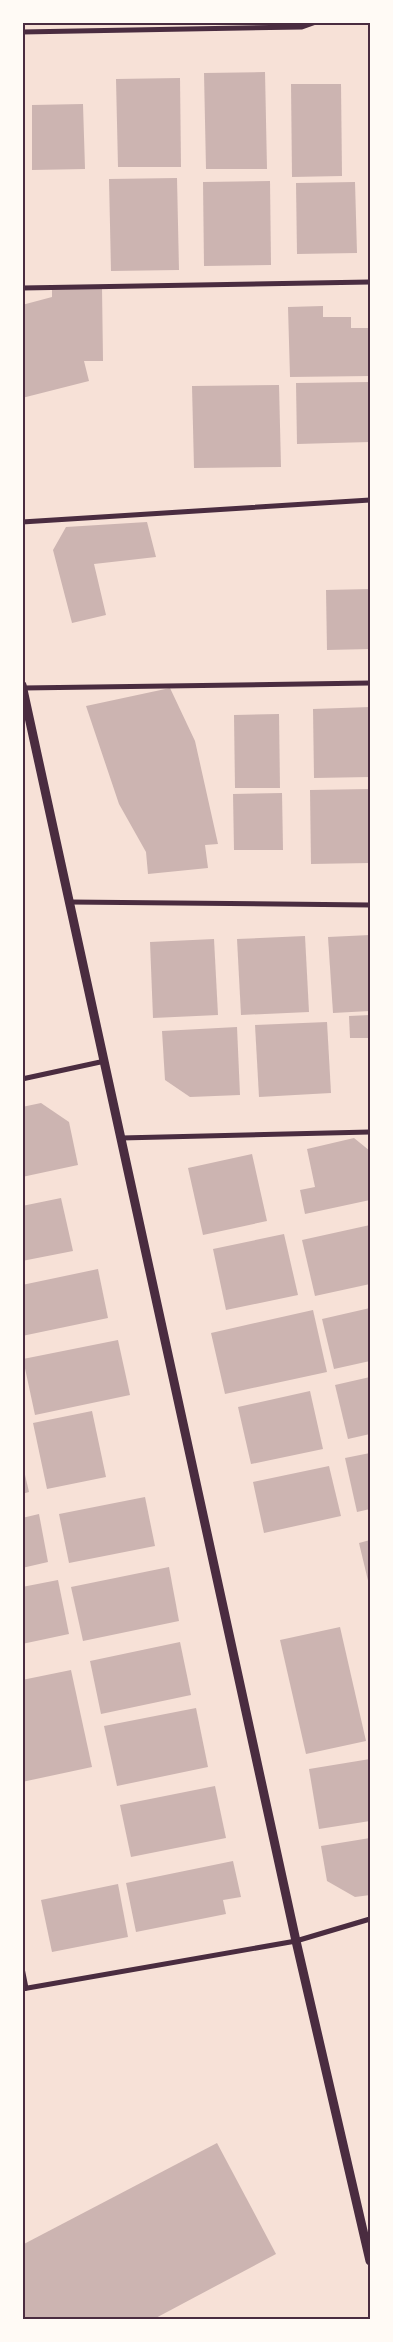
<svg xmlns="http://www.w3.org/2000/svg" width="393" height="2342" font-family="'Exo 2',sans-serif">
<style>
.building{fill:#ccb4b1}
.lines{fill:none;stroke-linecap:round;stroke-linejoin:round}
.minor{stroke:#4a2c40;stroke-width:5}
.tertiary{stroke:#4a2c40;stroke-width:9}
.neatline{fill:none;stroke:#4a2c40;stroke-width:2}
</style>
<rect width="100%" height="100%" fill="#f7e1d7"/>
<g class="building">
<path d="M265 72 267 169H206L204 73Z"/>
<path d="M180 78 181 167H118L116 79Z"/>
<path d="M291 84H341L342 176 292 177Z"/>
<path d="M83 104 85 169 32 170V105Z"/>
<path d="M177 178 179 270 111 271 109 179Z"/>
<path d="M270 181 271 265 204 266 203 182Z"/>
<path d="M355 182 357 253 297 254 296 183Z"/>
<path d="M102 287 103 361H84L89 381 22 398V305L52 297V288Z"/>
<path d="M323 306V317H351V328H370V376L290 377 288 307Z"/>
<path d="M370 382V442L297 444 296 383Z"/>
<path d="M279 385 281 467 194 468 192 386Z"/>
<path d="M147 522 156 557 94 564 106 615 72 623 53 550 66 527Z"/>
<path d="M370 589V649L327 650 326 590Z"/>
<path d="M170 688 195 741 218 844 205 845 208 868 148 874 146 852 119 804 86 706Z"/>
<path d="M370 707V777L314 778 313 709Z"/>
<path d="M279 714 280 788H235L234 715Z"/>
<path d="M370 789V863L311 864 310 790Z"/>
<path d="M282 793 283 850H234L233 794Z"/>
<path d="M370 935V1011L333 1013 328 937Z"/>
<path d="M305 936 309 1012 241 1015 237 939Z"/>
<path d="M214 939 218 1015 153 1018 150 942Z"/>
<path d="M370 1015V1038H350L349 1016Z"/>
<path d="M327 1022 331 1093 259 1097 255 1025Z"/>
<path d="M237 1027 240 1095 190 1097 165 1080 162 1031Z"/>
<path d="M41 1103 69 1122 78 1165 22 1177V1107Z"/>
<path d="M354 1138 370 1151V1200L305 1214 300 1190 315 1187 307 1149Z"/>
<path d="M252 1154 267 1221 203 1235 188 1168Z"/>
<path d="M61 1198 73 1251 22 1261V1206Z"/>
<path d="M370 1225V1284L315 1296 302 1240Z"/>
<path d="M284 1234 298 1295 226 1310 213 1249Z"/>
<path d="M98 1269 108 1318 22 1336V1285Z"/>
<path d="M370 1308V1361L334 1369 322 1319Z"/>
<path d="M313 1310 327 1372 225 1394 211 1333Z"/>
<path d="M118 1340 130 1395 35 1415 23 1359Z"/>
<path d="M370 1377V1434L348 1439 335 1385Z"/>
<path d="M310 1391 323 1449 251 1464 238 1407Z"/>
<path d="M92 1411 106 1477 47 1489 33 1423Z"/>
<path d="M370 1453V1509L357 1512 345 1458Z"/>
<path d="M22 1462 29 1492 22 1494Z"/>
<path d="M329 1466 341 1516 264 1533 253 1482Z"/>
<path d="M145 1497 155 1546 69 1563 59 1514Z"/>
<path d="M39 1514 48 1562 22 1568V1518Z"/>
<path d="M370 1540V1589L359 1543Z"/>
<path d="M169 1567 179 1621 83 1641 71 1587Z"/>
<path d="M58 1580 69 1634 22 1644V1587Z"/>
<path d="M340 1627 366 1741 306 1754 280 1640Z"/>
<path d="M180 1642 191 1695 101 1714 90 1661Z"/>
<path d="M71 1670 92 1767 22 1782V1680Z"/>
<path d="M196 1708 208 1767 117 1786 104 1726Z"/>
<path d="M370 1759V1821L319 1829 309 1769Z"/>
<path d="M215 1786 226 1838 131 1857 120 1805Z"/>
<path d="M370 1838V1895L355 1897 327 1881 321 1846Z"/>
<path d="M233 1861 241 1897 223 1900 226 1914 136 1932 126 1883Z"/>
<path d="M118 1884 128 1937 52 1952 41 1900Z"/>
<path d="M217 2143 276 2254 152 2320H22V2245Z"/>
</g>
<g class="lines">
<g class="minor">
<path d="M22 32 302 27 316 22"/>
<path d="M22 288 370 282"/>
<path d="M22 522 370 500"/>
<path d="M23 688 370 683"/>
<path d="M69 902 370 905"/>
<path d="M22 1079 105 1061"/>
<path d="M121 1138 370 1132"/>
<path d="M22 1968 26 1988"/>
<path d="M22 1989 296 1941 370 1919"/>
</g>
<path class="tertiary" d="M22 685 296 1941 370 2261"/>
</g>
<rect width="393" height="2342" fill="none" stroke="#fffaf5" stroke-width="48"/>
<rect x="24" y="24" width="345" height="2294" class="neatline"/>
</svg>
